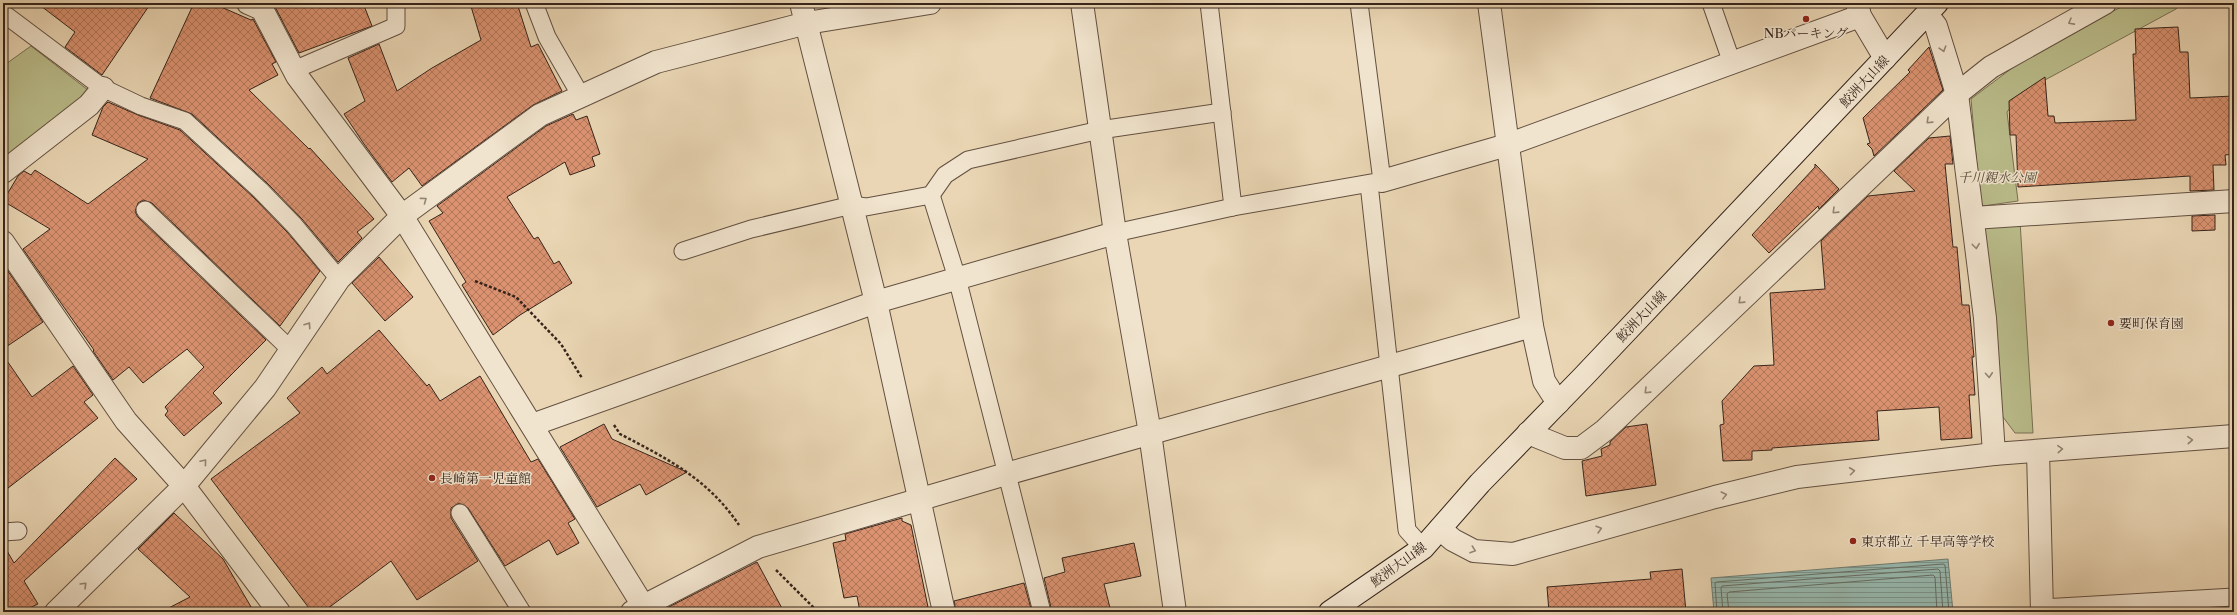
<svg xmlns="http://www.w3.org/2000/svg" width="2237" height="615" font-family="'Libre Caslon Text','Noto Serif JP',serif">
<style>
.park{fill:#babd8b;stroke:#787053}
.water{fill:url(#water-rules);stroke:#717d74}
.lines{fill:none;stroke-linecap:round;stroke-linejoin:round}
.shore{stroke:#676e65;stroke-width:1}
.building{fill:url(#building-cross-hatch);stroke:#36241b}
.service-casing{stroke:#635041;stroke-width:19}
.minor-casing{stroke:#635041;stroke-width:24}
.secondary-casing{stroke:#36241b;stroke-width:24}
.path{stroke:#36241b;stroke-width:2.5;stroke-dasharray:3 2;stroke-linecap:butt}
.service{stroke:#f1e4ce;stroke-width:17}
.minor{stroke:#f1e4ce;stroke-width:22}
.secondary{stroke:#f1e4ce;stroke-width:22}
.oneway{stroke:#948474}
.poi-dot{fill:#8f2418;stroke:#f1e4ce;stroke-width:1.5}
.labels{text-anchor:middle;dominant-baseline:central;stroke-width:3;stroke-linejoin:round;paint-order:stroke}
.poi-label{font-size:13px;fill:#36241b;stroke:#f1e4ce;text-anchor:start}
.street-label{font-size:13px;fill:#36241b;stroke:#f1e4ce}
.park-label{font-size:13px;font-style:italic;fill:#574a37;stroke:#f1e4ce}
</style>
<defs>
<pattern id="water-rules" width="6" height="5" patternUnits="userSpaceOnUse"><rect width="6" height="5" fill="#98b9af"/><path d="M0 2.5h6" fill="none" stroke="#7d968e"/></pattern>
<pattern id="building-cross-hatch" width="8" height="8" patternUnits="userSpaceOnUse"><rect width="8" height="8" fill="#da9270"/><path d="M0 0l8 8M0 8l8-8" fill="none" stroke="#b2775b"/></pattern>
</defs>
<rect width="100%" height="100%" fill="#ead6b4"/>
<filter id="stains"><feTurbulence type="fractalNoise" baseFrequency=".005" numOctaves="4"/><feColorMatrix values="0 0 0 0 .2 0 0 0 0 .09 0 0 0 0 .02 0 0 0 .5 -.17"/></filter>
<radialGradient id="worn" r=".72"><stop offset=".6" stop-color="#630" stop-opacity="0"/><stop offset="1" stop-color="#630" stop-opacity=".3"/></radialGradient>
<g class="park">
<path d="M2129 3H2180L2176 9 2021 93 2007 112 2018 201 1983 206 1980 200 1971 99 2032 53Z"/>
<path d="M31 46 88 90 76 104 3 160V66Z"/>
<path d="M2020 221 2033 433H2015L1997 409 1985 225Z"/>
</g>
<path class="water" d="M1948 559 1953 612H1714L1711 578Z"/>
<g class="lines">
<g class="shore">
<path d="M1717 612 1715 583 1717 582 1943 564 1945 565 1949 612"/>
<path d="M1723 612 1721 588 1722 586 1938 569 1940 571 1943 612"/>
<path d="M1729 612 1727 594 1729 592 1933 575 1935 577 1937 612"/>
</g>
</g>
<g class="building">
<path d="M37 3H151L102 75 65 47 75 32Z"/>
<path d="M194 3H212L251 20 253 19 276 62 272 64 278 75 249 90 309 149 310 148 374 219 357 232 362 238 338 262 302 219 267 183 192 114 150 98Z"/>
<path d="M273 3H363L372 26 299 53Z"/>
<path d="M470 3H517L531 47 538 44 562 91 533 105 422 186 409 168 392 182 364 144 344 114 365 101 348 58 379 44 397 91 432 68 481 40Z"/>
<path d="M2178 27 2180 52H2188L2190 98 2234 96V154L2225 155 2226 165H2213L2214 190 2190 191V176L2018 187 2016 135H2010L2009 101 2045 77 2048 116H2054L2055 123 2136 120 2133 54H2136L2135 29Z"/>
<path d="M1929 47 1943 90 1874 156 1872 149 1867 144 1870 143 1863 118 1910 72 1908 70Z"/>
<path d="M108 102 138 115 180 130 253 197 287 232 320 271 280 326 152 203 143 200 138 203 135 212 138 217 266 340 213 393 222 403 184 436 165 415 168 411 165 407 204 367 187 349 143 383 129 367 113 380 93 351 94 350 23 249 50 229 3 201 18 176 24 171 31 175 35 170 88 204 148 159 92 135 103 107Z"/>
<path d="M573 114 576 120 587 116 600 154 592 157 595 166 570 175 565 162 507 197 534 239 538 237 554 264 559 261 572 283 520 315 493 335 462 285 466 282 429 221 443 213 437 206 546 126Z"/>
<path d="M1950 136 1953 164H1945L1953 247H1957L1962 305H1969L1974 357H1972L1975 395H1969L1972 438 1941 440 1939 407 1877 411 1879 440 1772 448V450L1752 451V460L1723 461 1720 425 1724 424 1722 401 1754 366 1774 365 1770 293 1825 289 1821 241 1868 196 1915 191 1894 171 1929 138Z"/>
<path d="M1815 164 1839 189 1819 209 1818 206 1769 253 1752 235 1815 167Z"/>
<path d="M2215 215V230L2192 231V216Z"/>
<path d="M379 257 413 297 385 321 352 283Z"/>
<path d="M3 264 43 322 3 349Z"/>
<path d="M379 330 427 386 429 384 440 401 480 376 531 462 538 459 575 519 568 523 579 543 557 555 549 540 505 566 468 508 459 503 451 508V518L478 561 417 600 391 561 323 612H312L211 479 300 413 287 398 322 367 327 374Z"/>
<path d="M3 355 32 397 73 366 93 395 84 402 98 418 3 492Z"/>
<path d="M604 424 612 439 687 472 646 495 640 484 597 507 560 447Z"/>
<path d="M1647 424 1656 485 1586 496 1582 461 1602 456 1601 449 1610 445V442L1626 427Z"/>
<path d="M115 458 137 479 24 581 38 604 21 612H3V544L14 563Z"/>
<path d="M174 513 223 559 254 612H161L190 597 138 549Z"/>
<path d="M902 518V521L911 525 929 612H860L857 596 844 598 833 543 846 540 845 534Z"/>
<path d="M1134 543 1141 576 1104 584 1111 612H1052L1044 578 1065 572 1062 558Z"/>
<path d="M757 562 784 612H659Z"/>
<path d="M1682 569 1686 612H1549L1547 587 1651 579 1650 572Z"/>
<path d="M1024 583 1032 612H956L954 601Z"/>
</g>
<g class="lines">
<defs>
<g id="service">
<path d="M534 3 547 37 581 96"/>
<path d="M1209 3 1233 207"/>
<path d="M1711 3 1732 63"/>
<path d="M3 13 103 88 141 106 185 121 260 190 294 225 339 279"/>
<path d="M294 70 396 26V3"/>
<path d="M1369 184 1407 530 1423 548"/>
<path d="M931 195 957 278 1042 612"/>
<path d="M145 210 291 350"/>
<path d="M1115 233 1233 207 1382 181 1359 3"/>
<path d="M683 251 751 229 852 205 866 207 931 195 945 175 968 160 1100 130 1222 112"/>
<path d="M460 513 522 612"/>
<path d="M3 532 18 531"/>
<path d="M2042 608 2234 597"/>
</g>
<g id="minor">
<path d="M248 3 262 9 297 76 402 216 647 612"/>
<path d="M801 3 876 302 944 612"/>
<path d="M1082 3 1115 233 1150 433 1175 612"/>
<path d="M1489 3 1532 326 1544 381 1558 403"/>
<path d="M1857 3 1860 16 1885 58"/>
<path d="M1927 14 1936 26 1957 94 1985 318 1994 454"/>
<path d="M3 172 89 105 103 88"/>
<path d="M1382 181 1507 145 1860 16"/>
<path d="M1973 218 2234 201"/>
<path d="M3 242 126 421 184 486 279 612"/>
<path d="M532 425 876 302 1115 233"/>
<path d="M1528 433 1565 448H1581L1605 430 1957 94 1991 67 2105 3"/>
<path d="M2038 451 2042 612"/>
<path d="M1440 529 1453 540 1474 551 1513 554 1715 497 1797 477 1994 454 2234 436"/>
<path d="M56 612 184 486 265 388 339 279 402 216 540 115 656 62 807 23 930 3"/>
<path d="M632 612 758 547 1006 474 1532 326"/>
</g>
<path id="secondary" d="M1330 612 1423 548 1480 483 1584 376 1937 3"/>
</defs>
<use href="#service" class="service-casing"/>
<use href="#minor" class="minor-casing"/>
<use href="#secondary" class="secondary-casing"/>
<g class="path">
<path d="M475 281 516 297 561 344 582 378"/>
<path d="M614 425 620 434C668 459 708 479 739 525"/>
<path d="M776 570 818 612"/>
</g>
<use href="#service" class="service"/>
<use href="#minor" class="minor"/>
<use href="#secondary" class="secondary"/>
</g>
<defs><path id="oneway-chevron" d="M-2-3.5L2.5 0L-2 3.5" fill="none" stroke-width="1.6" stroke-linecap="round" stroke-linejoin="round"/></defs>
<g class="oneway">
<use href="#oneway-chevron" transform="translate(2071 22) rotate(151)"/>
<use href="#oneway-chevron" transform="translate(1943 49) rotate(73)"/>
<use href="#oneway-chevron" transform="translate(1929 121) rotate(136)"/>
<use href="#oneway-chevron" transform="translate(424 200) rotate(-36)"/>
<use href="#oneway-chevron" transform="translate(1835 211) rotate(136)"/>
<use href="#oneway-chevron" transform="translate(1976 246) rotate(83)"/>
<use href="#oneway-chevron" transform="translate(1741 301) rotate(136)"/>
<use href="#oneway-chevron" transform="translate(308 325) rotate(-56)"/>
<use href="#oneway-chevron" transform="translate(1989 375) rotate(86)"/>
<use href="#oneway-chevron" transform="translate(1647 391) rotate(136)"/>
<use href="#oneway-chevron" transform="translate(2190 440) rotate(-4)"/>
<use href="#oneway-chevron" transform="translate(2060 449) rotate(-4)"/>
<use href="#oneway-chevron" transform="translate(204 462) rotate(-50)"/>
<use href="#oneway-chevron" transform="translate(1852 471) rotate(-7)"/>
<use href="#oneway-chevron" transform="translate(1724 495) rotate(-14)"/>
<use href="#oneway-chevron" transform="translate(1599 529) rotate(-16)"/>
<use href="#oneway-chevron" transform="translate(1473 550) rotate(19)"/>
<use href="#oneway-chevron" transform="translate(84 585) rotate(-45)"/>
</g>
<g class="poi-dot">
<circle cx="1806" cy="19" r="4"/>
<circle cx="2111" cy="323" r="4"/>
<circle cx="432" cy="478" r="4"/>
<circle cx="1853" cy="541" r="4"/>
</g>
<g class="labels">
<g class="poi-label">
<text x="1806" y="33" text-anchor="middle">NBパーキング</text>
<text x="2119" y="323">要町保育園</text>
<text x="440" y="478">長崎第一児童館</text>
<text x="1861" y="541">東京都立 千早高等学校</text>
</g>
<g class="street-label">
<text transform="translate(1864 81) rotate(-47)">鮫洲大山線</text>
<text transform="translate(1641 316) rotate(-46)">鮫洲大山線</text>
<text transform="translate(1398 564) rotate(-36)">鮫洲大山線</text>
</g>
<g class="park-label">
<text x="1997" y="177">千川親水公園</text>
</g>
</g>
<rect width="2237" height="615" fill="none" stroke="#ead6b4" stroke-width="16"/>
<rect x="4" y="4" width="2229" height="607" fill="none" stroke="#36241b" stroke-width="2"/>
<rect x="8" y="8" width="2221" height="599" fill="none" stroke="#36241b"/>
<rect width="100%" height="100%" filter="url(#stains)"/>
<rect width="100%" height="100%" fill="url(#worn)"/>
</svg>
